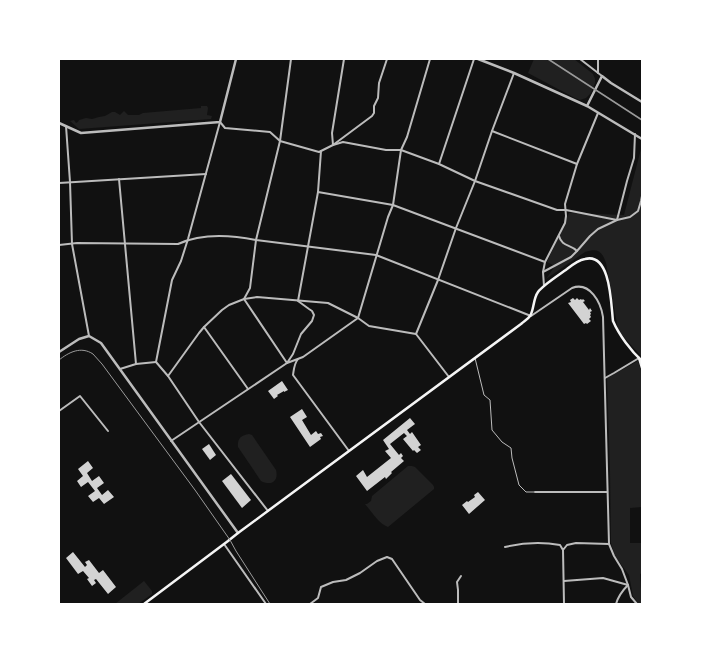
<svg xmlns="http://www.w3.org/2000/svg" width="701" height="663" font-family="Raleway,sans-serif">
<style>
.green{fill:#202020}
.building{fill:#d3d3d3}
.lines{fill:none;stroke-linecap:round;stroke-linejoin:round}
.service{stroke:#bcbcbc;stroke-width:1}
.minor{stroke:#bcbcbc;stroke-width:2}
.tertiary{stroke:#bcbcbc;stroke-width:2.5}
.secondary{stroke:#f5f5f5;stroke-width:2.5}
.tram{stroke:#9a9a9a;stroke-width:1}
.rail{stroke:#9a9a9a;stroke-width:1.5}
</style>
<rect width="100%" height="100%" fill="#111"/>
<g class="green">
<path d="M534 59H574L593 74 595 79V83L591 93 586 98 580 100 575 98 528 73Z"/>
<path d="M201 106H207L208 108 207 115 212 116 211 119 79 129 70 121 74 120 76 123 78 122 79 120 86 118 92 119 99 117 105 116 112 112H115L120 115 124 111 128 115H139L143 113 201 108Z"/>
<path d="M642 145V357L621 334 618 329 606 263C602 251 598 248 585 252L546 279 555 266 547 262 569 213 624 215Z"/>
<path d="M638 361 642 373V507L630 508V543H642V573L640 574 642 604H639L633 596 629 575 615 556 611 543 610 471 607 378Z"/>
<path d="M249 434 252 435 276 470C279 482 270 486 261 481L238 447C237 439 241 435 249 434Z"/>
<path d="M408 466H412L415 467 433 485 434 487V489L388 527C378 523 372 512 365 504H367L371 501 372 496Z"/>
<path d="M144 581 152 591V594L138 604H115Z"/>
</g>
<g class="building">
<path d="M573 298 575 300 577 298 579 300 581 299 582 300 583 299 585 301 583 302 589 310 590 308 592 311 590 312 591 314 590 315 591 317 589 319 591 321 587 324 586 323 584 324 568 303 571 302 570 300Z"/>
<path d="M282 381 288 390 284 392V391L277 395 278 396 274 399 268 391Z"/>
<path d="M302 409 307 417 302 420 311 435 316 431 318 434 321 433 323 436 320 437 321 439 310 447 290 417Z"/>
<path d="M410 418 415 424 407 430 410 434 412 432 421 445 418 447 421 450 417 453 414 450 413 451 403 439 407 436 404 433 390 444 399 455 401 453 403 456 401 458 404 461 391 472 392 473 386 479 385 477 367 491 356 476 363 470 367 477 391 458 385 451 389 449 383 440Z"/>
<path d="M209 444 216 455 210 460 202 449Z"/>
<path d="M88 461 93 468 87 473 92 481 99 476 104 483 97 488 102 495 108 490 114 497 104 504 99 498 93 502 88 496 95 491 88 482 81 487 77 481 83 476 78 469Z"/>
<path d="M231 474 251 500 242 508 222 481Z"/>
<path d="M478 492 485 500 469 514 462 505 467 501 468 502 475 497 474 495Z"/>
<path d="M73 552 85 567 87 565 85 562 89 560 99 573 103 570 116 587 108 594 96 579 94 580 96 583 92 586 87 579 89 578 83 571 78 574 66 558Z"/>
</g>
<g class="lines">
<path class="service" d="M475 358 484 395 490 400 492 430 502 442 511 448 512 458 519 485 526 492H534"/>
<g class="minor">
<path d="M344 59 332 133 333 145 372 116 374 113V106L378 98 379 83 387 59"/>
<path d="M580 59 602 76"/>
<path d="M598 73V59"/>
<path d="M220 122 225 128 270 132 280 141 319 152 333 145 343 142 386 150H401L439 164 475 181 557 210H566L617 220 627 181 634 158 635 134"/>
<path d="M66 126 70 182 72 244 89 336"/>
<path d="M492 131 577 164"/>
<path d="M439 164 474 59"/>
<path d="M119 179 136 364"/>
<path d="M59 183 206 174"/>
<path d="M318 192 393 205 545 262"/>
<path d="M559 236C562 247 570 244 577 251"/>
<path d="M59 245 77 243 178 244C202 233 231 235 256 240L376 255 531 316 572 288C590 281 601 303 603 317L609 544 614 556 622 569 628 585C623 590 618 597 616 604"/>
<path d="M543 272 571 257 577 251 590 236 598 229 617 220 630 217 638 211 641 201 642 196"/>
<path d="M544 286 543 272 545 262 565 223 566 216 565 204 577 164 598 113"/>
<path d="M244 299 287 363 293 354 301 334 312 321 314 315 312 311 309 309 298 301 318 192 321 151"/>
<path d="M244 299 250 288 256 240 280 141 291 59"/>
<path d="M358 318 388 217 393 205 401 150 407 137 430 59"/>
<path d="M204 327 248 389"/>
<path d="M416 334 438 280 456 228 475 181 492 131 514 73"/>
<path d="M298 359C294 364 294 369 293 375L349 451"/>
<path d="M156 362 172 280 181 261 188 239 220 122"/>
<path d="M156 362 168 376 199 422 268 511"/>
<path d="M120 369 136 364 156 362"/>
<path d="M168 376 199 333 204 327 222 310 229 305 244 299 257 297 328 303 358 318 369 326 416 334 449 377"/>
<path d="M605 378 614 373 639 358"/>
<path d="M59 411 80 396 108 431"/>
<path d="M171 441 287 363 303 357 358 318"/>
<path d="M535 492H607"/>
<path d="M224 544 266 604"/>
<path d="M505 547C522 543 543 542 560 545L563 550 567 545 576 543 609 544"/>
<path d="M563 550 564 604"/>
<path d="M564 581 603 578 628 585 631 597 637 604"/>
<path d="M310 604 318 598 321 587 333 582 346 580 360 573 377 561 387 557 392 559 420 600 425 604"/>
<path d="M458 604V590L457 582 461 576"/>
</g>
<g class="tertiary">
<path d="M478 59 514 73 587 106 642 139"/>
<path d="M587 106 602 76 611 83 642 102"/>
<path d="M59 123 81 133 220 122 236 59"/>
<path d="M59 352 79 339 89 336 101 343 238 533"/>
</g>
<g class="secondary">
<path d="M639 358 642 368"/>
<path d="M144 604 228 541 238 533 521 324C524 321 528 319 530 316 534 310 533 299 538 292 543 285 559 275 567 269 572 265 579 260 585 259 611 252 611 305 613 321 619 335 631 351 642 361"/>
</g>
<path class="tram" d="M59 360C69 352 81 346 93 354 96 357 99 361 102 364L195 490 230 540 236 551 270 604"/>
<path class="rail" d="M548 59 642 120"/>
</g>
<rect width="701" height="663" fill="none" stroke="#ffffff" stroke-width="120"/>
</svg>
